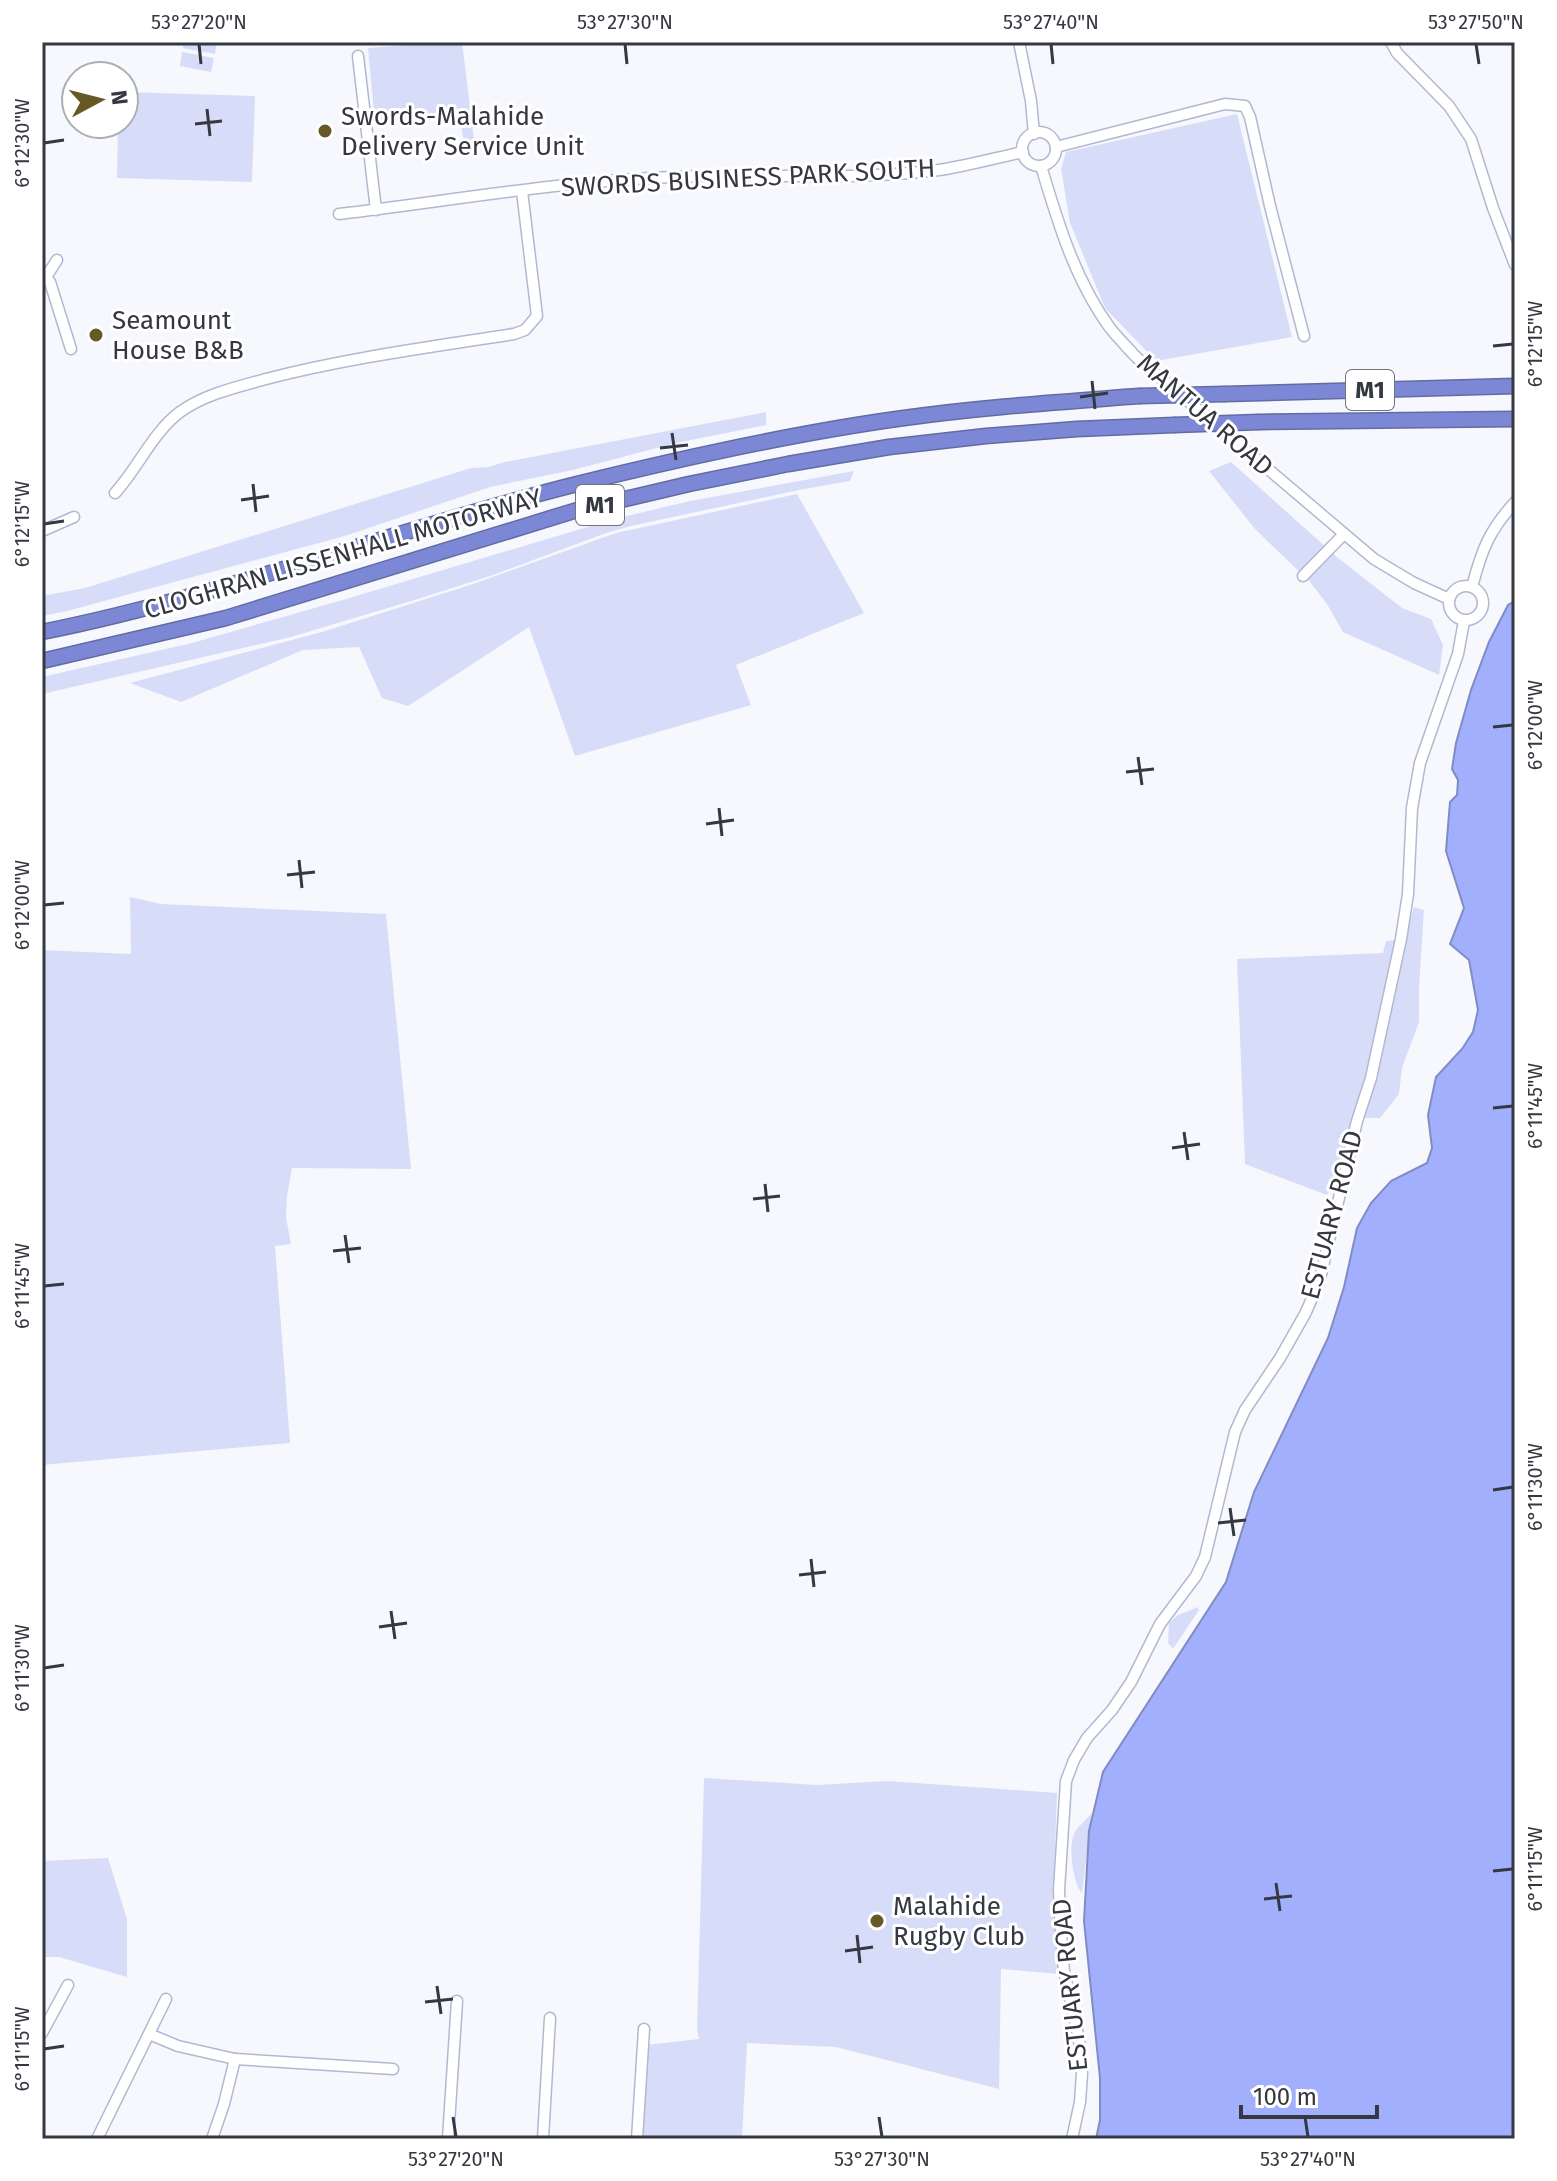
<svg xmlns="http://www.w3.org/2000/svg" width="1557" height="2181" font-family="'Fira Sans',sans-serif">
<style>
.green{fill:#d7ddf8}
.water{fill:#a2affc;stroke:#818bc4;stroke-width:2}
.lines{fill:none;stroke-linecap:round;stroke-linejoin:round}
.minor-casing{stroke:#b2b8d0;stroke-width:13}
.highway-casing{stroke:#636ca2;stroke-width:17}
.minor{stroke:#fff;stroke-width:10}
.highway{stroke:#7c88d6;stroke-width:14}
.highway-bridge-casing{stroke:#636ca2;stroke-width:17;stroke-linecap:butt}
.highway-bridge{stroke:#7c88d6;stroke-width:14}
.ticks{fill:none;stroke:#353741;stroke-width:3}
.poi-dot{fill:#655926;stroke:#fff;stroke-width:3}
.labels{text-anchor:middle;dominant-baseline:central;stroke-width:6;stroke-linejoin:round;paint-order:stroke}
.shield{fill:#fff;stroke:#72737a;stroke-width:2}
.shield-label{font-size:24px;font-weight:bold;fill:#353741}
.poi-label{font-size:26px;fill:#353741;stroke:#fff;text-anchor:start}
.street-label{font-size:26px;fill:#353741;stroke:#fff}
.neatline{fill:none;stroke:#353741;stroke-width:3}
.ticks-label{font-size:20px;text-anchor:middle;fill:#353741}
</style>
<rect width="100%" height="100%" fill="#f7f8fd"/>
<g class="green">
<path d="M184 42H217L215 54 183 48Z"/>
<path d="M447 42H462L476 156 466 157 459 111 375 123 368 48Z"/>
<path d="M182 52 214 58 211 72 180 66Z"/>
<path d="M124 92 255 96 252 182 117 178 118 124H124Z"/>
<path d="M1237 114 1292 337 1156 361 1105 308 1070 223 1061 169 1066 152Z"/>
<path d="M766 412V425L676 443 573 470 490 487 345 536 67 611 42 616V596L85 588 471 468 488 467 505 462Z"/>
<path d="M1231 462 1337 557 1402 608 1431 619 1443 645 1439 675 1343 632 1327 604 1310 582 1255 529 1209 471Z"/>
<path d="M854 471 850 481 799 490 631 526 606 533 493 575 418 599 291 637 42 694V677L192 643 346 599 614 519 690 501Z"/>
<path d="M797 494 864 613 736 665 751 705 575 756 529 627 408 706 382 698 359 647 303 650 181 702 130 683 322 632 473 584 616 533Z"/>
<path d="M130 897 161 904 386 914 411 1169 292 1168 287 1196 286 1217 291 1244 275 1246 290 1443 42 1465V950L131 954Z"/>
<path d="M1414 907 1424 910 1419 988V1022L1402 1068 1399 1094 1380 1118H1354L1338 1178 1327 1195 1245 1164 1237 959 1383 953 1386 941 1405 939Z"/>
<path d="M1198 1607 1199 1610 1173 1649 1168 1643 1169 1623 1178 1615Z"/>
<path d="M704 1778 817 1785 888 1781 1057 1793 1053 1907 1058 1974 1001 1969 999 2089 836 2047 747 2043 742 2139H640L646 2045 699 2039 697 2029Z"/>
<path d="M1092 1813 1082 1893C1073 1883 1068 1847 1074 1834 1077 1827 1087 1819 1092 1813Z"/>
<path d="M108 1858 127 1919V1977L59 1957H42V1861Z"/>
</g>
<path class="water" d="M1515 601V2139H1096L1100 2120V2078L1084 1921 1089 1831 1103 1772 1226 1582 1254 1492 1328 1338 1344 1287 1357 1228 1371 1203 1391 1181 1427 1163 1432 1148 1428 1115 1436 1077 1462 1049 1473 1032 1478 1010 1469 960 1450 944 1464 908 1446 851 1450 802 1457 795 1458 780 1452 769 1456 743 1471 690 1489 642 1508 605Z"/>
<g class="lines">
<defs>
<g id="minor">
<path d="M1019 42 1031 101 1034 134"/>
<path d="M1391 42 1397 53 1449 106 1471 139 1493 208 1515 265"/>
<path d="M358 56 376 210"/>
<circle cx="1039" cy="149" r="17"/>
<path d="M1056 147 1225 104 1245 106 1250 117 1270 206 1304 336"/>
<path d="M1041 166C1058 223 1075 280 1110 328 1118 338 1127 347 1136 357L1374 559 1414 583 1449 599"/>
<path d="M339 214C449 201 560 181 672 177 761 173 851 181 939 170 967 166 995 158 1023 152"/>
<path d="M42 277H46L50 282 71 349"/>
<path d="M46 277 57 260"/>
<path d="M115 493C138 468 153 432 180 412 205 394 237 387 266 379 347 358 431 347 514 334L525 330 537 316 522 191"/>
<path d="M42 531 74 517"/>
<path d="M1303 576 1344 534"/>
<circle cx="1466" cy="603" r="17"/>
<path d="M1472 587C1482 549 1489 531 1515 502"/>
<path d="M42 2033 68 1985"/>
<path d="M149 2034 178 2046 235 2059 393 2069"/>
<path d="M97 2139 166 1999"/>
<path d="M212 2139 224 2104 235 2059"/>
<path d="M448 2139 457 2001"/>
<path d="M543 2139 550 2018"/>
<path d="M637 2139 644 2029"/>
<path d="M1072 2139 1080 2102 1082 2074 1079 2039 1064 1971 1061 1932 1059 1890 1066 1781 1074 1760 1087 1738 1112 1710 1131 1682 1160 1624 1196 1576 1205 1557 1235 1432 1245 1410 1280 1358 1305 1314 1319 1283 1357 1121 1371 1078 1401 939 1408 894 1412 808 1420 763 1458 654 1464 621"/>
</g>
<g id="highway">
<path d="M1225 394 1515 386"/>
<path d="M1259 422 1515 419"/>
<path d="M42 632C222 596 394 530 573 485 682 458 793 433 904 418 982 407 1061 402 1139 396"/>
<path d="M42 661 226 618 574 511 689 484 788 464 889 447 986 436 1077 429 1174 425"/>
</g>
</defs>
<use href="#minor" class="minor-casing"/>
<use href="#highway" class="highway-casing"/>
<use href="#minor" class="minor"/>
<use href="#highway" class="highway"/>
<defs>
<g id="highway-bridge">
<path d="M1139 396 1225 394"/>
<path d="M1174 425 1259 422"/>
</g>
</defs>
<use href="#highway-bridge" class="highway-bridge-casing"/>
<use href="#highway-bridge" class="highway-bridge"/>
</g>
<path class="ticks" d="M199 44 201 64M625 44 627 64M1051 44 1053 64M1476 44 1479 64M207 109 210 136M195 124 222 121M44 143 64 140M1493 346 1513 344M1092 381 1095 409M1080 397 1108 393M672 433 676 460M660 448 688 445M253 484 256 512M241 500 269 496M44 524 64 521M1493 727 1513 725M1138 757 1142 785M1126 772 1154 769M719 808 722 836M706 824 734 820M299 860 302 888M287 875 315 872M44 905 64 903M1493 1108 1513 1106M1184 1132 1188 1160M1172 1148 1200 1144M765 1184 768 1212M753 1199 780 1196M345 1235 349 1263M333 1251 361 1248M44 1286 64 1284M1493 1490 1513 1487M1230 1508 1234 1536M1218 1523 1246 1520M811 1559 814 1587M799 1575 826 1572M391 1611 395 1639M379 1627 407 1623M44 1668 64 1665M1493 1871 1513 1869M1276 1883 1280 1911M1264 1899 1292 1896M857 1935 860 1963M845 1951 873 1947M437 1986 441 2014M425 2002 453 1999M44 2049 64 2046M453 2117 456 2137M879 2117 882 2137M1305 2117 1308 2137"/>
<g class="poi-dot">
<circle cx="325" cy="131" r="8"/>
<circle cx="96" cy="335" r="8"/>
<circle cx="877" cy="1921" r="8"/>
</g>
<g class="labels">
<g class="shield">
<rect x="1346" y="370" width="48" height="40" rx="6"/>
<rect x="576" y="485" width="48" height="40" rx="6"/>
</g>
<g class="shield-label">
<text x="1370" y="390">M1</text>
<text x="600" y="505">M1</text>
</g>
<g class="poi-label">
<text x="341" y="116">Swords-Malahide<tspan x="341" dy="30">Delivery Service Unit</tspan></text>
<text x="112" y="320">Seamount<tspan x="112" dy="30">House B&amp;B</tspan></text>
<text x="893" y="1906">Malahide<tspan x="893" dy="30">Rugby Club</tspan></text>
</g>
<g class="street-label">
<text transform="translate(748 178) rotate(-3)">SWORDS BUSINESS PARK SOUTH</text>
<text transform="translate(1205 415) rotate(41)">MANTUA ROAD</text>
<text transform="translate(343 554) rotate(-16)">CLOGHRAN LISSENHALL MOTORWAY</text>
<text transform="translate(1332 1215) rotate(-75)">ESTUARY ROAD</text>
<text transform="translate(1070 1985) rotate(-96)">ESTUARY ROAD</text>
</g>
</g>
<rect width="1557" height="2181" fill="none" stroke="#ffffff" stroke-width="88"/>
<g transform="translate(100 100) rotate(83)"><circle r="38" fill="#ffffff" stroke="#aeafb3" stroke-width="2"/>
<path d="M0-6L14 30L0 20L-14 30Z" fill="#655926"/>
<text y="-12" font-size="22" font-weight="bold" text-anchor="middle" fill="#353741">N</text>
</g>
<path d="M1241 2105v12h136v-12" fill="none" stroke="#353741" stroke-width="4"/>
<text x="1253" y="2105" font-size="24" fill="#353741" stroke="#ffffff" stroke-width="6" paint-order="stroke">100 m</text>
<rect x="44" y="44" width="1469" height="2093" class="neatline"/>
<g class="ticks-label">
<text x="199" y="29">53°27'20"N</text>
<text x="625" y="29">53°27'30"N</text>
<text x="1051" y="29">53°27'40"N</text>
<text x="1476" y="29">53°27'50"N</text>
<text transform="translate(22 143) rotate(-90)" y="7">6°12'30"W</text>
<text transform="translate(1535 344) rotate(-90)" y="7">6°12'15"W</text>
<text transform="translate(22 524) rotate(-90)" y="7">6°12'15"W</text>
<text transform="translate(1535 725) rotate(-90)" y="7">6°12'00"W</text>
<text transform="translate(22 905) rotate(-90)" y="7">6°12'00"W</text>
<text transform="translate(1535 1106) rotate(-90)" y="7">6°11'45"W</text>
<text transform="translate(22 1286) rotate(-90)" y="7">6°11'45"W</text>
<text transform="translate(1535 1487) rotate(-90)" y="7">6°11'30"W</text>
<text transform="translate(22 1668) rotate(-90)" y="7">6°11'30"W</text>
<text transform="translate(1535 1869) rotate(-90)" y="7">6°11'15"W</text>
<text transform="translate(22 2049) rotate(-90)" y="7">6°11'15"W</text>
<text x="456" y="2166">53°27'20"N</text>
<text x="882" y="2166">53°27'30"N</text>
<text x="1308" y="2166">53°27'40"N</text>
</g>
</svg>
